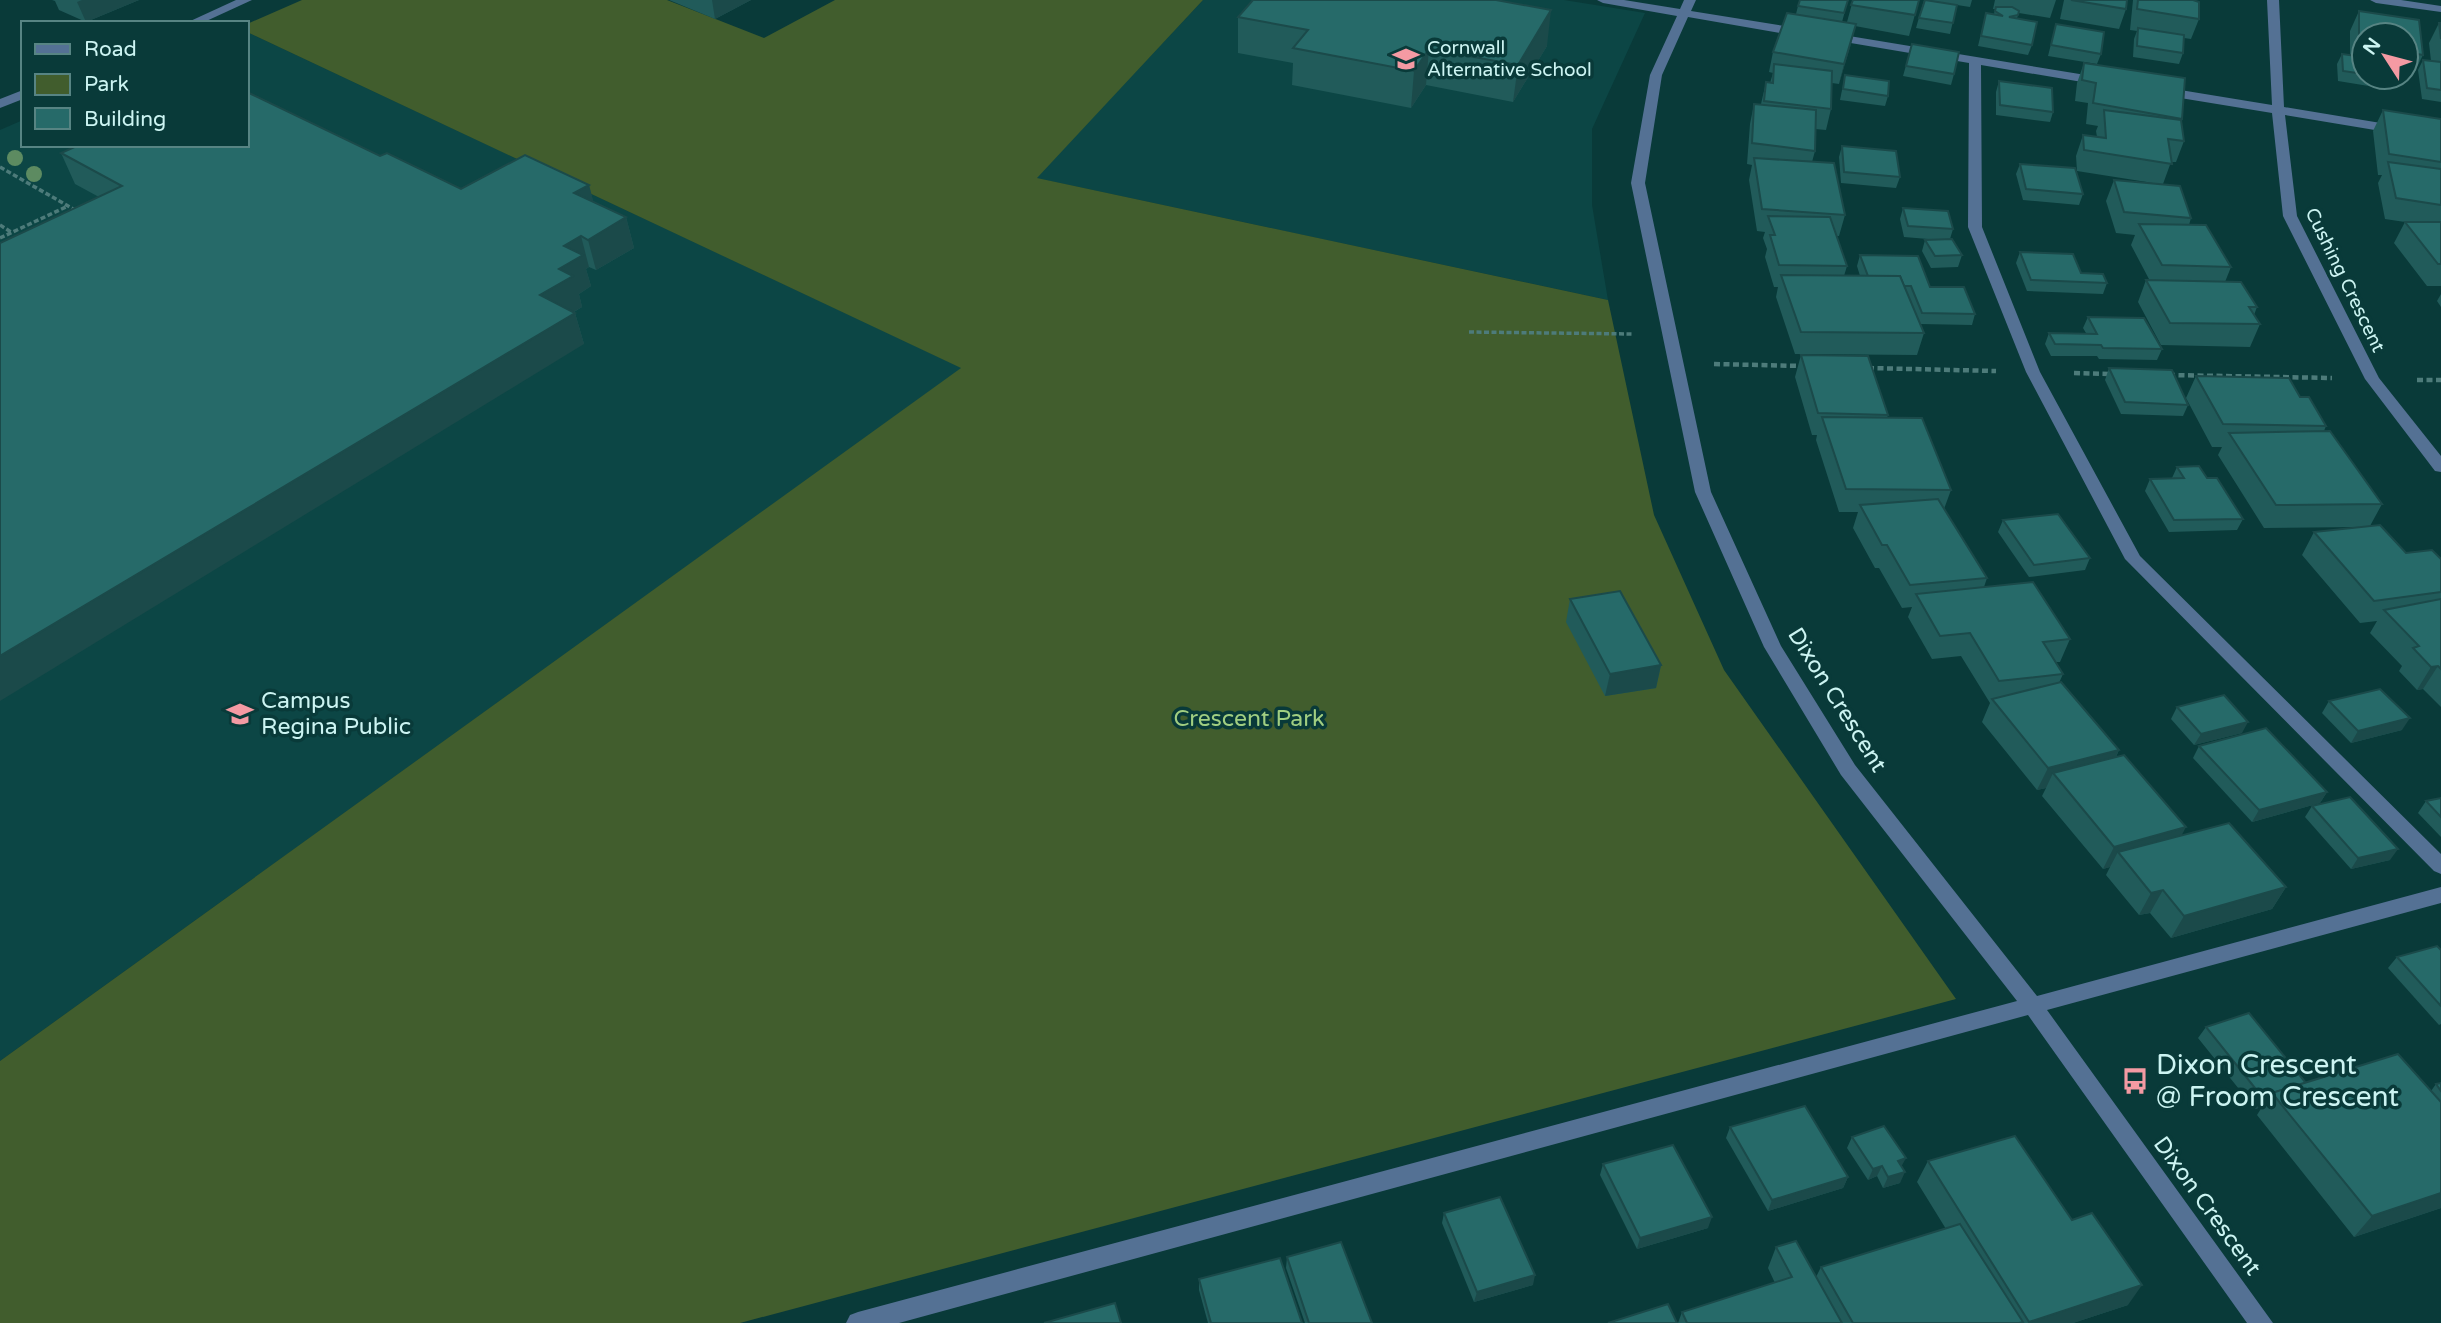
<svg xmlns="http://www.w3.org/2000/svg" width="2441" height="1323" font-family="'Varela Round',sans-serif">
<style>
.built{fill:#0c4645}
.green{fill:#415d2d}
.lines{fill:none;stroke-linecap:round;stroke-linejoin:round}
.path-far1{stroke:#4d7b7a;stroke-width:3.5;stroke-dasharray:5 2.5;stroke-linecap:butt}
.path{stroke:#4d7b7a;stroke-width:4.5;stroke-dasharray:6 3.5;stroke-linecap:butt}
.minor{fill:#547194;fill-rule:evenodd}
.tree{fill:#5d8b61}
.wall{fill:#215b5a}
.shaded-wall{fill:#1b4a4a}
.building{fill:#266a69;stroke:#1b4a4a;stroke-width:2}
.labels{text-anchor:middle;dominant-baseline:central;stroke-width:7;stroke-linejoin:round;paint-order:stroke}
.far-poi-label{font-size:19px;fill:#ccf4f2;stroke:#093a39;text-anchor:start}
.far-street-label{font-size:19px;fill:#ccf4f2;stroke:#093a39}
.street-label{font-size:23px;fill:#ccf4f2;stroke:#093a39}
.poi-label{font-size:23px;fill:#ccf4f2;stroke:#093a39;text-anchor:start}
.park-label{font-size:23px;fill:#a1ce81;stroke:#093a39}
.near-poi-label{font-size:28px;fill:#ccf4f2;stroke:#093a39;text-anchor:start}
</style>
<rect width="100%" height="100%" fill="#093a39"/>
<g class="built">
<path d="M1203 0H1564L1645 13 1592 129V205L1608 300 1036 178Z"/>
<path d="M247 32 962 368 0 1061V130L23 120V145H247Z"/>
</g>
<path class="green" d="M302 0H667L764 38 835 0H1203L1037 178 1608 300 1654 515 1724 670 1956 999 740 1323H0V1061L961 368 247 32V24Z"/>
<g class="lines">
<g class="path-far1">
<path d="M0 167 75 210"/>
<path d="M0 225 11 232"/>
<path d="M0 238 68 206"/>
<path d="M1469 332 1634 334"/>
</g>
<g class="path">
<path d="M1714 364 1803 366"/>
<path d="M1868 368 1996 371"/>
<path d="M2074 373 2111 374"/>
<path d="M2169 375 2332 378"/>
<path d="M2417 380H2441"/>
</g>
<g class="minor">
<path d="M236 0H252L202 23H186Z"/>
<path d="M1597 0H1624L1680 9 1684 0H1696L1691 11 1803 29 1809 33 1803 37 1688 17 1662 75 1645 183 1711 492 1781 646 1855 765 2037 996 2441 887V903L2047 1010 2273 1323H2247L2028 1015 899 1323H846L850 1315 858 1312 2017 1001 1841 775 1764 647 1695 492 1631 183 1650 75 1677 16 1603 3Z"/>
<path d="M2267 0H2279L2284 107 2441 133V141L2285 115 2297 216 2379 378 2441 456V472L2435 471 2365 379 2283 216 2272 113 2162 95 2156 91 2162 87 2272 105Z"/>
<path d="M2370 0H2401L2441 6V12L2376 3Z"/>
<path d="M1831 33 2104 78 2106 81 2100 85 1981 65 1982 227 2040 372 2140 556 2441 854V874L2434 871 2125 559 2026 372 1968 227 1969 63 1827 39V35Z"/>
<path d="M23 90V99L0 108V99Z"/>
</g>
</g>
<g class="tree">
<circle cx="15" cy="158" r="8"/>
<circle cx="34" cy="174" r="8"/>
</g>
<g class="wall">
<path d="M52 0H139L86 22 59 10 55 1Z"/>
<path d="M669 0H751L715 19Z"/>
<path d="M1848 0 1842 22H1847L1853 0H1919L1909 36 1855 26 1839 84 1832 83 1831 109 1826 130 1815 129V151L1812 162 1845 215 1839 236H1836L1847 266 1844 276H1860L1857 266 1860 255 1930 287 1975 314 1972 325 1920 324 1924 333 1917 355 1795 354 1776 297 1778 287H1774L1765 257 1767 249 1763 238 1765 232 1757 231 1749 180 1752 165 1747 164 1750 124 1754 104H1761L1766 82 1770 83 1773 73 1769 72 1773 52 1796 14 1798 6Z"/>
<path d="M1923 0H1972L1970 7 1957 5 1950 34 1916 28 1924 0Z"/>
<path d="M1995 0H2056L2050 18 2019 13 2017 18 2032 45 2028 55 1978 46 1986 13 1994 14 1995 9H1993Z"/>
<path d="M2064 0H2127L2126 9 2119 29 2060 19Z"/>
<path d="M2133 0H2193L2199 19 2191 39 2184 38 2183 53 2179 64 2133 57 2134 39 2137 31 2130 30Z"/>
<path d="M2359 11 2419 20 2423 55 2413 75 2406 74V35H2364V77H2392L2387 89 2338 81 2337 64 2342 54 2350 55V31Z"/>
<path d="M1238 17 1547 46 1513 102 1426 85 1411 108 1292 85 1293 63 1238 53Z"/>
<path d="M2439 23H2441V102L2422 99 2418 70 2423 60 2431 61 2429 43Z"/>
<path d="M2056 24 2101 54 2097 64 2048 56Z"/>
<path d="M1912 44 1954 74 1951 85 1903 76Z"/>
<path d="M2084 63 2182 119 2181 120 2184 141 2176 162H2171L2163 184 2191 218 2189 225 2231 267 2225 282 2257 307 2254 315 2260 324 2250 347 2161 345 2138 302 2146 280 2150 281 2131 245 2135 235 2116 233 2106 201 2114 180 2153 183 2077 171 2076 156 2083 135 2097 137 2096 131 2098 126 2086 124 2088 103 2075 101 2077 83Z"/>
<path d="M1845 75 1888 96 1885 106 1840 100Z"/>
<path d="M1999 81 2053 112 2050 122 1996 115V92Z"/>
<path d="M2383 110 2441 119V286H2427L2394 243 2405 222 2385 219 2378 183 2382 175H2378L2373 131Z"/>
<path d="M1842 146 1900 177 1896 188 1841 183 1839 157Z"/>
<path d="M61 153 380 156 461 189 589 185 593 202 626 217 634 248 596 270 589 267 586 269 591 286 579 294 582 307 574 312 575 313 584 344 99 197 75 184Z"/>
<path d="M2020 164 2083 194 2079 205 2023 200 2016 174Z"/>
<path d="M1903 208 1953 229 1950 239 1962 255 1958 267 1931 268 1922 251 1925 240H1940L1904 237 1900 219Z"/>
<path d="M2020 252 2081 273 2107 283 2103 294 2027 291 2016 263Z"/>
<path d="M2441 294V307L2437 301Z"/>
<path d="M2088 317 2162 349 2157 360 2099 359 2097 356H2051L2045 344 2049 333H2086L2083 328Z"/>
<path d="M1801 355 1888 415 1887 418 1951 490 1944 509 1987 578 1984 587 2070 639 2060 662H2056L2063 674 2059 683 2119 750 2116 757 2182 835 2286 887 2272 909 2171 938 2150 913 2139 915 2106 875 2110 867 2103 869 2042 796 2046 788 2037 790 1982 722 1990 703 1961 656 1932 659 1908 617 1912 607 1902 608 1879 568H1875L1853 528 1858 512H1839L1816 440 1817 435H1812L1795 377Z"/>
<path d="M2109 368 2188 405 2183 416 2121 414 2105 380Z"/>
<path d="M2196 376 2300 397 2326 426 2324 431 2382 504 2370 526 2406 553 2441 559V707L2423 689 2417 690 2399 671 2402 666 2370 633 2377 621 2360 623 2302 555 2314 532 2362 527 2264 528 2218 455 2222 447H2212L2186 398Z"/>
<path d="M2177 467 2207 478 2243 519 2237 530 2169 532 2145 491 2150 479 2172 478Z"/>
<path d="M2003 520 2090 558 2085 570 2029 577 1998 532Z"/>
<path d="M1570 599 1661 665 1656 688 1605 696 1566 622Z"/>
<path d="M2329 701 2402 730 2351 743 2322 713Z"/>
<path d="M2177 707 2242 733 2194 745 2171 719Z"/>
<path d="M2199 746 2327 792 2320 803 2252 822 2193 758Z"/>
<path d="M2441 798V837L2418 813 2426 801Z"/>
<path d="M2312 806 2390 860 2351 869 2305 817Z"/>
<path d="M2441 950V1024L2439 1025 2388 968 2397 957Z"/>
<path d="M2206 1027 2306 1083 2431 1091 2436 1084 2441 1083V1208L2354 1237 2257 1115 2262 1107 2255 1109 2198 1038Z"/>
<path d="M1730 1127 1848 1177 1843 1188 1768 1211 1726 1138Z"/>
<path d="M1852 1137 1902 1166 1900 1183 1883 1188 1877 1176 1868 1180 1847 1148Z"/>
<path d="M1928 1161 2128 1305 2073 1323H1678L1682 1312 1775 1283 1768 1268 1776 1247 1816 1277 1821 1267 1946 1229 1917 1182Z"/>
<path d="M1603 1164 1708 1228 1637 1249 1600 1175Z"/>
<path d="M1444 1213 1533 1285 1474 1302 1442 1223Z"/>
<path d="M1287 1257 1372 1323H1305L1286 1268Z"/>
<path d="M1199 1279 1302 1323H1208L1199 1290Z"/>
</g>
<g class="shaded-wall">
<path d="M82 0H139L86 22 77 2Z"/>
<path d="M712 0H751L715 19Z"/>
<path d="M1551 10 1547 46 1513 102 1518 65Z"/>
<path d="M1856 24 1851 44 1839 84 1844 64Z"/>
<path d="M1429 49 1426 85 1411 108 1414 71Z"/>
<path d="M589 185 597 215 574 193Z"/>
<path d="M626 217 634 248 596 270 588 240Z"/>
<path d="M581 236 589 267 586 269 591 286 579 294 582 307 550 326 540 295 559 269 564 246Z"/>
<path d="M575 313 584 344 0 701V656Z"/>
<path d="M1661 665 1656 688 1605 696 1610 674Z"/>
<path d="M2438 666 2423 689 2417 690 2431 667Z"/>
<path d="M2410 718 2402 730 2351 743 2358 731Z"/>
<path d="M2248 722 2242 733 2194 745 2201 734Z"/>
<path d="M2119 750 2108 773H2053L2046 788 2037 790 2048 768Z"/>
<path d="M2327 792 2320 803 2252 822 2259 810Z"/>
<path d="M2186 827 2174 850 2118 852 2110 867 2103 869 2114 847Z"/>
<path d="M2398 849 2390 860 2351 869 2358 858Z"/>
<path d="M2286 887 2272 909 2171 938 2184 916Z"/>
<path d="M2163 890 2150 913 2139 915 2151 893Z"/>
<path d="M2270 1095 2262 1107 2255 1109 2263 1098Z"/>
<path d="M1906 1158 1900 1169 1898 1161Z"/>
<path d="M1882 1166 1877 1176 1868 1180 1873 1169Z"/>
<path d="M1905 1172 1900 1183 1883 1188 1888 1177Z"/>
<path d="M1848 1177 1843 1188 1768 1211 1772 1200Z"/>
<path d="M2441 1193V1208L2354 1237 2372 1216Z"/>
<path d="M1712 1217 1708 1228 1637 1249 1640 1238Z"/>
<path d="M1535 1275 1533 1285 1474 1302 1477 1292Z"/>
<path d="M2142 1285 2128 1305 2073 1323H2028L2029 1322Z"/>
</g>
<g class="building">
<path d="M1253 0H1496L1551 10 1518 65 1429 49 1414 71 1293 48 1308 30 1238 17Z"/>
<path d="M1800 0H1848L1844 13 1798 6Z"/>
<path d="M1853 0H1919L1915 15 1851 5Z"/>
<path d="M1925 0 1957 5 1953 23 1919 18Z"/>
<path d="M2071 0H2127L2126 9Z"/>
<path d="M2138 0H2193L2199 2V19L2137 9Z"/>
<path d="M1996 7H2012L2019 11 2018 15 2009 17 2037 22 2032 45 1981 36 1986 13 2003 16 1995 11Z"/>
<path d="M2359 11 2419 20 2423 55 2406 52V35H2364V46L2359 45Z"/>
<path d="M1787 13 1856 24 1844 64 1773 52Z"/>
<path d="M2439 23H2441V39Z"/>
<path d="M2056 24 2104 32 2101 54 2051 45Z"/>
<path d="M2138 28 2184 35 2183 53 2137 46Z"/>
<path d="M1912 44 1959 52 1954 74 1906 66Z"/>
<path d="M2342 54 2364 57V74L2343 71Z"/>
<path d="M2423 60 2441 62V90L2427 88Z"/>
<path d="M2084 63 2185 78 2182 119 2093 103 2096 83 2082 80Z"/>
<path d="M1774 64 1832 71 1831 109 1764 101 1766 82 1773 83Z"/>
<path d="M1845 75 1889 81 1888 96 1843 89Z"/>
<path d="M1999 81 2052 88 2053 112 2000 105Z"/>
<path d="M247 92 380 156 387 153 461 189 525 155 589 185 574 193 626 217 588 240 581 236 564 246 583 255 559 269 573 276 540 295 575 313 0 656V243L122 186 61 153 79 145H247Z"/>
<path d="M1754 104 1816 110 1815 151 1752 143Z"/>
<path d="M2104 110 2181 120 2184 141 2168 139 2172 164 2084 150 2083 135 2106 138Z"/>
<path d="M2383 110 2441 119V162L2389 154Z"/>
<path d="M1842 146 1896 151 1900 177 1844 172Z"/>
<path d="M1754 158 1834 163 1845 215 1762 209Z"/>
<path d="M2388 162 2441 169V205L2396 198Z"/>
<path d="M2020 164 2075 168 2083 194 2026 189Z"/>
<path d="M2114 180 2180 186 2191 218 2124 212Z"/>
<path d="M1903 208 1948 211 1953 229 1908 226Z"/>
<path d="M1768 216 1830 217 1847 266 1779 265 1770 235H1775Z"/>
<path d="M2405 222H2441V264H2438Z"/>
<path d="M2139 224 2206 225 2231 267 2162 265Z"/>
<path d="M1952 239 1962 255 1935 256 1925 240Z"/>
<path d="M2020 252 2073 254 2081 273 2103 274 2107 283 2031 280Z"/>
<path d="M1860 255 1918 256 1930 287H1964L1975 314 1922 313 1911 286H1904L1900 276H1868Z"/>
<path d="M1781 275 1900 276 1924 333 1801 332Z"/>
<path d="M2146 280 2241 282 2257 307H2249L2260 324 2170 323Z"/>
<path d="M2088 317 2144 318 2162 349 2103 348 2101 345 2055 344 2049 333 2097 334Z"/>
<path d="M1801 355 1868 356 1888 415 1818 413Z"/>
<path d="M2109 368 2172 370 2188 405 2125 402Z"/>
<path d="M2196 376 2289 378 2300 397H2309L2326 426 2223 424Z"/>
<path d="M1822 417 1922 418 1951 490 1846 489Z"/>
<path d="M2330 431 2382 504 2276 505 2229 433Z"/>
<path d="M2199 466 2207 478H2217L2243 519 2174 520 2150 479 2184 478 2177 467Z"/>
<path d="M1938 499 1987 578 1910 585 1887 545H1882L1860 505Z"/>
<path d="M2058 514 2090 558 2034 565 2003 520Z"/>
<path d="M2380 525 2406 553 2432 550 2441 559V592L2374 601 2314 532Z"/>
<path d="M2033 582 2070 639 2043 642 2063 674 1999 681 1970 633 1940 636 1916 594Z"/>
<path d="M1620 591 1661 665 1610 674 1570 599Z"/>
<path d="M2441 599V669L2438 666 2431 667 2413 648 2419 646 2384 610Z"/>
<path d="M2061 682 2119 750 2048 768 1992 699Z"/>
<path d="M2380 689 2410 718 2358 731 2329 701Z"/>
<path d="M2224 695 2248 722 2201 734 2177 707Z"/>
<path d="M2266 728 2327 792 2259 810 2199 746Z"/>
<path d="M2124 755 2186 827 2114 847 2053 773Z"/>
<path d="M2350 797 2398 849 2358 858 2312 806Z"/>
<path d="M2441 798V817L2426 801Z"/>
<path d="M2229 823 2286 887 2184 916 2163 890 2151 893 2118 852Z"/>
<path d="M2437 946 2441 950V1006L2397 957Z"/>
<path d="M2249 1013 2306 1083 2272 1093 2270 1095 2263 1098 2206 1027Z"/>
<path d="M2398 1054 2441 1102V1193L2372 1216 2272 1093Z"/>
<path d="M2441 1083V1091L2436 1084Z"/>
<path d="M1805 1106 1848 1177 1772 1200 1730 1127Z"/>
<path d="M1884 1126 1906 1158 1898 1161 1905 1172 1888 1177 1882 1166 1873 1169 1852 1137Z"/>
<path d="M2015 1136 2072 1220 2092 1213 2142 1285 2029 1322 1928 1161Z"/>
<path d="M1673 1145 1712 1217 1640 1238 1603 1164Z"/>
<path d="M1500 1197 1535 1275 1477 1292 1444 1213Z"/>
<path d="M1960 1224 2023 1322 2019 1323H1853L1821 1267Z"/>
<path d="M1796 1241 1842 1323H1687L1682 1312 1792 1277 1776 1247Z"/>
<path d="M1341 1242 1372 1323H1309L1287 1257Z"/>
<path d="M1280 1258 1302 1323H1211L1199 1279Z"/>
<path d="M1115 1303 1121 1323H1044Z"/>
<path d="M1668 1304 1677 1323H1608Z"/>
</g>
<defs>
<symbol id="school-bare" viewBox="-9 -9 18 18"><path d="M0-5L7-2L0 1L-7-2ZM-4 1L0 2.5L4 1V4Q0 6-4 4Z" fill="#f49aa3" stroke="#093a39" stroke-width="2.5" paint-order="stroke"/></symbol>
<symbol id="bus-bare" viewBox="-9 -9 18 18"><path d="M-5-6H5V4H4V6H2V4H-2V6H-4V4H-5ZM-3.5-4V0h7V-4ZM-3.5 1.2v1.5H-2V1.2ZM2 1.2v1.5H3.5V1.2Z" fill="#f49aa3" stroke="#093a39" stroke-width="2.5" paint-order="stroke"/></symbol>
</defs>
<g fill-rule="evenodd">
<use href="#school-bare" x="1387" y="40" width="38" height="38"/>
<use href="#school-bare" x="221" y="695" width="38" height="38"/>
<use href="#bus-bare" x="2116" y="1062" width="38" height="38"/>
</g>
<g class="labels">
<g class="far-poi-label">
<text x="1427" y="48">Cornwall<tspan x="1427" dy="22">Alternative School</tspan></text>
</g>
<g class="far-street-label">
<text transform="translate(2345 280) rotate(64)">Cushing Crescent</text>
</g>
<g class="street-label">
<text transform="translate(1837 700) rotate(58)">Dixon Crescent</text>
<text transform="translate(2207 1206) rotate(54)">Dixon Crescent</text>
</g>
<g class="poi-label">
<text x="261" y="701">Campus<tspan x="261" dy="26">Regina Public</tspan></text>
</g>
<g class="park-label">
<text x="1249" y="719">Crescent Park</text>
</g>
<g class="near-poi-label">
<text x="2156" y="1065">Dixon Crescent<tspan x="2156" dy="32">@ Froom Crescent</tspan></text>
</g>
</g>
<rect x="21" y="21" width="228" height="126" fill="#093a39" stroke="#578483" stroke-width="2"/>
<rect x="35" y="44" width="35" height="10" fill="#547194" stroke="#578483" stroke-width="2"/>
<text x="84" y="56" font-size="21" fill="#ccf4f2">Road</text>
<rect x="35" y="74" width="35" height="21" fill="#415d2d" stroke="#578483" stroke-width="2"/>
<text x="84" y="91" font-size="21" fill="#ccf4f2">Park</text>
<rect x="35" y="108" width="35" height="21" fill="#266a69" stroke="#578483" stroke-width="2"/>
<text x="84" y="126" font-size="21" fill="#ccf4f2">Building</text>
<g transform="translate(2385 56) rotate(306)"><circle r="33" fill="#093a39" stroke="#578483" stroke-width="2"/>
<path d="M0-5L12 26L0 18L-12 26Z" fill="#f49aa3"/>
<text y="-10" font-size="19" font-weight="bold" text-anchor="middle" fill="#ccf4f2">N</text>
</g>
</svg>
